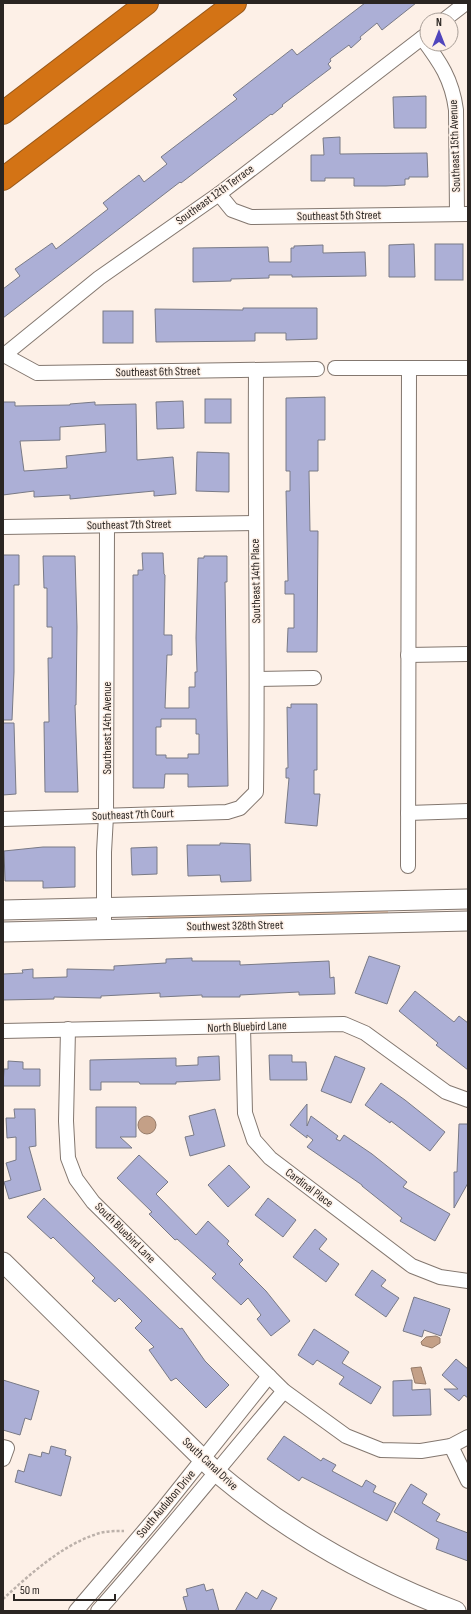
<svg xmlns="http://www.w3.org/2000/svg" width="471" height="1614" font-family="'Sofia Sans Condensed',sans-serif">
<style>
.green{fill:#f2cdb3}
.water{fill:#c4a087;stroke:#967b69}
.building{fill:#acafd6;stroke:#797a86;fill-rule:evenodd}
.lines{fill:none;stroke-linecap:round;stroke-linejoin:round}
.street-casing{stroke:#83776f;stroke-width:16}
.secondary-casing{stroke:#83776f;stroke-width:21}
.highway-casing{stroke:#98581a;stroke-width:24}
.path{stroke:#bcb1aa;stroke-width:2.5;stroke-dasharray:3 2;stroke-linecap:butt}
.street{stroke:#fff;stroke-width:14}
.secondary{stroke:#fff;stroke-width:19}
.highway{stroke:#d37315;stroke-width:22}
.labels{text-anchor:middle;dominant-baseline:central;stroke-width:3;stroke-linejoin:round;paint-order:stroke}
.street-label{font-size:12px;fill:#2a2522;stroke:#fdf0e7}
</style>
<rect width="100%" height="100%" fill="#fdf0e7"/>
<path class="green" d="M388 908V913L372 916 158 920 142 916Z"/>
<g class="water">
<circle cx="147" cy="1125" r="9"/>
<path d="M436 1336 440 1338V1343L432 1348 422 1345 421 1342 426 1337Z"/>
<path d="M421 1367 426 1384 415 1383 411 1368Z"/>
</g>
<g class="building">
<path d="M365 3H416L382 30 377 23 360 37 361 39 351 48 349 45 330 59 331 61 328 64 331 68 282 105 283 106 272 115 271 114 181 183 180 182 3 318V289L20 276 15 269 52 243 56 249 77 233 108 209 103 203 122 188 139 175 144 182 167 164 161 157 237 99 233 95 292 49 297 55Z"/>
<path d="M426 96V128H394L393 97Z"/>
<path d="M340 137V154L427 153 428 177H409V179H405V185L386 186H354V178H325V181H311V155H324L323 138Z"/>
<path d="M414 244 415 277H389V245Z"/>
<rect x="435" y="244" width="28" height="36"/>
<path d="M323 245V253L365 252 366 276 292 277V275H269V278L231 279V281L193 282V248L268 247 269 262H291V248H294V246Z"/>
<path d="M243 308H317V339L286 340V333H255V341L156 342 155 309 243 310Z"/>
<rect x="103" y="311" width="30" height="32"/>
<path d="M325 397V440H318V471H309L310 531H318L317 652H287L288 628H294V594H285V581H288L286 491H290V471H286V398Z"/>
<rect x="205" y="399" width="26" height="24"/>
<path d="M183 401 184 428 157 429 156 402Z"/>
<path d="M3 402H15V406L70 405V404L95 402V405L136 404 137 460 173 457 176 494 154 496V491L70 499V495L34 497V491L3 495ZM105 424 106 452 66 456 67 468 24 471 20 441 60 440V427Z"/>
<path d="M197 452 229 453V492L196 491Z"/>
<path d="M142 553H163L164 574 165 575 164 635H172V655H167L165 708H189V687H195V672H197L196 638 198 558H204V556H227V582H225L228 786 188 787V774H165L164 788H133V575H138V570H143ZM161 719H196V734H199V754H188V758H166V755H156V727H161Z"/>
<path d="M3 555H19V585H14V672L12 720H3Z"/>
<path d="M43 556H75L77 627 76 705H75L78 792H45L44 722H49L48 658H52V627H47V588H44Z"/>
<path d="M291 704H317V770H314V794H320L317 826 285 823 289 778H286V768H288L287 707 291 708Z"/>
<path d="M3 723H14L16 794 3 795Z"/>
<path d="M220 843 250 844 251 881 221 882 220 875 188 876 187 845H220Z"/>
<path d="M43 847H75V887L43 888V881H5L4 851Z"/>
<path d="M157 847V874L132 875 131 848Z"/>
<path d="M369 956 400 966 387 1004 355 993Z"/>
<path d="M192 958V961H240V965L329 961 330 978 334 977 335 994 299 995V992L240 995V997H202V995L160 997V993L101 996V998L54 997V999L3 1000V974L23 973 22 970 33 969V978L67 977V969L114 970V966L166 963V959Z"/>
<path d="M415 991 454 1022 459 1016 468 1023V1070L436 1045 438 1043 399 1011Z"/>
<path d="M269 1055H292V1062H306L307 1080H270Z"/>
<path d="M219 1056 220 1080 176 1082V1084H140L139 1082H101V1090H90V1060L176 1058V1066L198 1065V1057Z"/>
<path d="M335 1056 365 1068 351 1103 321 1091Z"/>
<path d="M8 1061 23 1062V1069H40V1086H3L4 1069H8Z"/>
<path d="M381 1083 405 1100 445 1132 430 1151 391 1121 390 1123 365 1105Z"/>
<path d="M307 1104V1126L311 1116 338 1136 336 1139 340 1141 344 1135 372 1154 407 1182 403 1187 450 1214 435 1241 400 1221 402 1218 362 1186V1185L307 1147 313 1140 307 1135V1138L290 1125Z"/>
<path d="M96 1107H136V1137H120L132 1148H96Z"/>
<path d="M14 1109H35L36 1146 29 1147 41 1190 9 1199 4 1182 11 1180 6 1163 16 1160V1137L7 1138 6 1118H15Z"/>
<path d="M215 1109 225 1146 190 1156 185 1137 194 1135 189 1116Z"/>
<path d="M459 1124H468V1183L454 1208V1172H457Z"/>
<path d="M139 1155 168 1182 156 1194 196 1235 208 1221 229 1241 227 1244 243 1260 239 1264 266 1291 290 1321 271 1336 257 1319 261 1315 248 1298 241 1305 212 1278 216 1274 177 1239 175 1240 149 1214 152 1212 117 1178Z"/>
<path d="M229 1165 250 1187 228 1207 208 1185Z"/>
<path d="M44 1198 180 1329 182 1328 205 1361 229 1385 206 1408 176 1378 171 1381 149 1350 154 1347 135 1328 142 1321 119 1298 115 1302 92 1281 95 1278 53 1237 51 1239 27 1217Z"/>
<path d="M268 1198 296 1220 283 1237 255 1215Z"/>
<path d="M315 1229 327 1239 319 1249 339 1264 326 1282 293 1257Z"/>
<path d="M372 1270 386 1280 381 1286 399 1298 386 1317 355 1295Z"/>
<path d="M414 1297 450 1309 441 1336 424 1330 422 1337 403 1331Z"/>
<path d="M314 1329 349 1352 342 1363 381 1387 371 1404 339 1384 344 1377 317 1360 313 1365 298 1355Z"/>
<path d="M456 1359 468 1369V1398L464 1395 459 1401 444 1389H458L442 1375Z"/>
<path d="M3 1380 39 1391 31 1420 25 1418 20 1435 3 1430Z"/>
<path d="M412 1380V1390L430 1389 431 1415 393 1416V1381Z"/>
<path d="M284 1436 321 1461 323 1458 336 1465 332 1471 362 1487 366 1480 376 1486 373 1492 396 1503 387 1521 302 1477 299 1481 267 1459Z"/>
<path d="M51 1446 66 1450 65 1455 71 1457 61 1496 15 1482 18 1470 24 1472 29 1454 41 1457 42 1452 49 1454Z"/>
<path d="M411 1484 427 1494 422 1503 440 1514 436 1521 468 1533V1561L436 1549 439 1539 394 1512Z"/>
<path d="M204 1584 206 1591 213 1589 219 1611H187L183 1597 188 1596 186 1589Z"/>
<path d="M262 1590 277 1598 270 1611H235L246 1592 257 1599Z"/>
</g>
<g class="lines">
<defs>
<g id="street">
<path d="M444 20 466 3"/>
<path d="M422 38C440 62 452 79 456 110L457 214"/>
<path d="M219 194 232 210 251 217 468 214"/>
<path d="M4 355 37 373 317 369"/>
<path d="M3 356 99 278 219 194 427 34"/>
<path d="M335 368H468"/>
<path d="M3 527 255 523"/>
<path d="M408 655 468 654"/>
<path d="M257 679 314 678"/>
<path d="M408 813 468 811"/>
<path d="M3 819 227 812 240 808 256 792C258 651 255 511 256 371"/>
<path d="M408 866 409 368"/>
<path d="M104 929V852L106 816 107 526"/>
<path d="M243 1027 245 1113 254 1140 270 1158 412 1266 440 1277 468 1281"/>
<path d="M68 1029 66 1121 68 1158 76 1179 93 1202 284 1391 346 1436 381 1450 421 1451 451 1446 468 1437"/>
<path d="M3 1031 344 1024 365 1033 446 1092 468 1100"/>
<path d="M451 1446 468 1481"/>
<path d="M3 1447 7 1448 3 1459"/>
<path d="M76 1611 162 1510 269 1376"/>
<path d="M98 1611C162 1539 222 1464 284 1391"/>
</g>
<g id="secondary">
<path d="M3 910 468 899"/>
<path d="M3 932 468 921"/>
<path d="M3 1262 216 1472C287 1532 369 1578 456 1611"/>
</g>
<g id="highway">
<path d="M3 113 147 3"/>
<path d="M3 179 235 3"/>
</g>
</defs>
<use href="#street" class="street-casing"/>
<use href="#secondary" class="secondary-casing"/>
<use href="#highway" class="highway-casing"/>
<path class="path" d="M3 1599C28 1576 61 1546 94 1535 103 1531 114 1531 124 1531"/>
<use href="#street" class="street"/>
<use href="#secondary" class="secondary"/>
<use href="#highway" class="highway"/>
</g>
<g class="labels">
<g class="street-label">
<text transform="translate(455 146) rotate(-92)">Southeast 15th Avenue</text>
<text transform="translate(215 195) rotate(-36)">Southeast 12th Terrace</text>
<text transform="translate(339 216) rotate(-1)">Southeast 5th Street</text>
<text transform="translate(158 372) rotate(-1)">Southeast 6th Street</text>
<text transform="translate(129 525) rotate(-1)">Southeast 7th Street</text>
<text transform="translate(256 581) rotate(-91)">Southeast 14th Place</text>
<text transform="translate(107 728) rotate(-90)">Southeast 14th Avenue</text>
<text transform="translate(133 815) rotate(-2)">Southeast 7th Court</text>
<text transform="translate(235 926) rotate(-1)">Southwest 328th Street</text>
<text transform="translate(247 1027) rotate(-2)">North Bluebird Lane</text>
<text transform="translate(309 1188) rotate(37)">Cardinal Place</text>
<text transform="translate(125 1233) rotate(45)">South Bluebird Lane</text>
<text transform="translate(210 1464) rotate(43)">South Canal Drive</text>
<text transform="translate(166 1504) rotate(-50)">South Audubon Drive</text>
</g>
</g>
<rect width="471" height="1614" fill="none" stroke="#2a2522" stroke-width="8"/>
<g transform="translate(439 32)"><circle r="19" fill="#fdf0e7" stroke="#a99f98"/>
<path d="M0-3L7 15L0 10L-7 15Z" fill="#5045bc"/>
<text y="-6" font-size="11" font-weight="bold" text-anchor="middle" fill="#2a2522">N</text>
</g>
<path d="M14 1594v6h101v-6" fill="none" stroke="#2a2522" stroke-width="2"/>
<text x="20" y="1594" font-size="12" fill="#2a2522" stroke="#fdf0e7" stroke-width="3" paint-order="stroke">50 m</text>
</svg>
